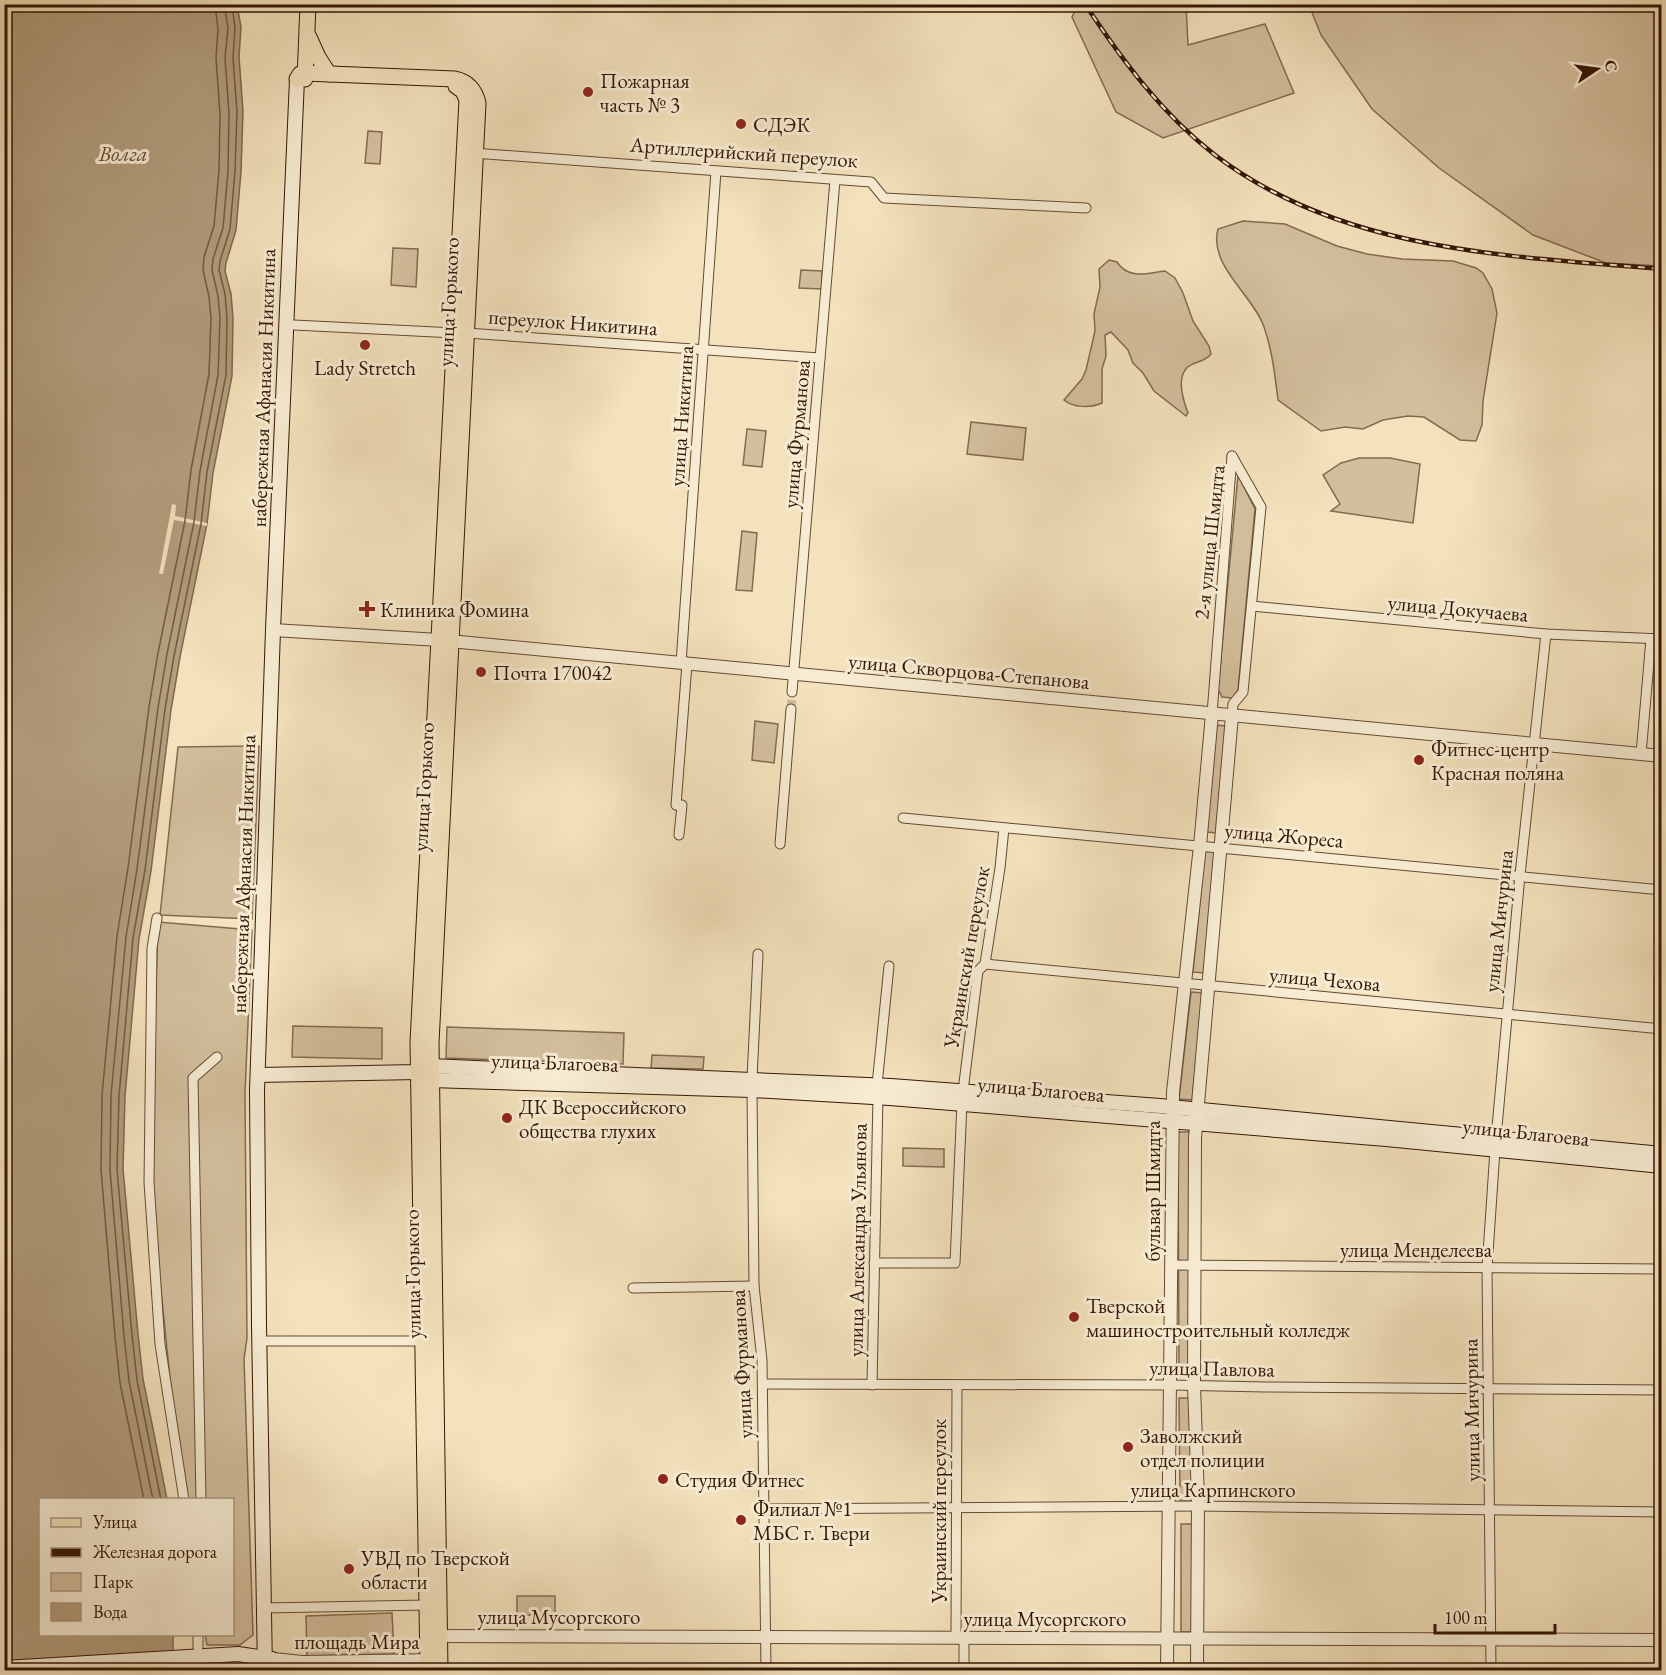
<svg xmlns="http://www.w3.org/2000/svg" width="1666" height="1675" font-family="'EB Garamond',serif">
<style>
.green{fill:#d3bf9d;stroke:#846a50;stroke-width:1.5}
.water{fill:#b29d7d;stroke:#80674d;stroke-width:1.5}
.pier{fill:#f3e2bc}
.lines{fill:none;stroke-linecap:round;stroke-linejoin:round}
.shore{stroke:#735a40;stroke-width:1.5}
.minor-tunnel{stroke:#cdb997;stroke-width:9;stroke-dasharray:9 4.5;stroke-linecap:butt}
.minor-casing{stroke:#644932;stroke-width:11}
.tertiary-casing{stroke:#644932;stroke-width:14}
.secondary-casing{stroke:#341604;stroke-width:16}
.primary-casing{stroke:#341604;stroke-width:17}
.minor{stroke:#f7ecd3;stroke-width:9}
.tertiary{stroke:#f7ecd3;stroke-width:12}
.secondary{stroke:#f7ecd3;stroke-width:14}
.primary{stroke:#f3e2bc;stroke-width:15}
.rail-casing{stroke:#341604;stroke-width:4.5}
.rail{stroke:#f7ecd3;stroke-width:2;stroke-dasharray:7;stroke-linecap:butt}
.poi-dot{fill:#8f2418;stroke:#f7ecd3;stroke-width:2}
.labels{text-anchor:middle;dominant-baseline:central;stroke-width:6;stroke-linejoin:round;paint-order:stroke}
.poi-label{font-size:21px;fill:#341604;stroke:#f7ecd3;text-anchor:start}
.street-label{font-size:21px;fill:#341604;stroke:#f7ecd3}
.water-label{font-size:22px;font-style:italic;fill:#664c34;stroke:#f7ecd3}
</style>
<rect width="100%" height="100%" fill="#f3e2bc"/>
<filter id="stains"><feTurbulence type="fractalNoise" baseFrequency=".00333" numOctaves="4"/><feColorMatrix values="0 0 0 0 .2 0 0 0 0 .09 0 0 0 0 .02 0 0 0 .5 -.17"/></filter>
<radialGradient id="worn" r=".72"><stop offset=".6" stop-color="#630" stop-opacity="0"/><stop offset="1" stop-color="#630" stop-opacity=".3"/></radialGradient>
<g class="green">
<path d="M1078 5H1186L1188 45 1265 24 1294 93 1163 138 1116 112 1072 17Z"/>
<path d="M1309 5H1661V266L1606 263 1533 235 1439 168 1372 109 1321 35Z"/>
<path d="M368 131 382 132 380 164 365 163Z"/>
<path d="M1243 221 1285 224 1337 246 1367 254 1402 259 1453 261 1476 268 1483 273 1492 289 1497 313 1483 401 1482 425 1476 441 1460 440 1424 417 1408 416 1383 420 1363 429 1345 427 1321 431 1278 400C1275 375 1272 350 1264 327 1253 295 1208 265 1218 229Z"/>
<path d="M393 248 418 249 416 287 391 285Z"/>
<path d="M1109 260 1117 262C1129 280 1146 273 1165 271L1175 278 1183 293 1193 321 1209 346 1211 354C1205 362 1196 361 1189 366 1175 376 1183 400 1188 413L1186 416 1154 391 1143 373 1133 363 1128 350 1111 332 1105 335 1106 356 1102 369V403C1091 408 1073 408 1064 400L1082 379 1086 370 1095 331 1094 314 1100 287 1099 269Z"/>
<path d="M801 270 822 271V289L799 288Z"/>
<path d="M971 422 1026 428 1023 460 967 454Z"/>
<path d="M747 429 766 431 762 467 743 465Z"/>
<path d="M1359 458H1390L1420 464 1413 523 1331 511 1340 504 1323 475 1341 463Z"/>
<path d="M1238 475 1255 509 1238 690 1232 698 1222 697 1218 689Z"/>
<path d="M742 531 757 533 752 591 736 590Z"/>
<path d="M755 721 778 724 774 763 752 760Z"/>
<path d="M1215 725 1227 726 1217 833 1206 832Z"/>
<path d="M259 746 252 919 160 915 178 747Z"/>
<path d="M1205 849 1216 850 1205 973 1193 972Z"/>
<path d="M158 922 252 930 245 1093 247 1338 244 1359 253 1635 240 1645H207L205 1635 232 1634V1500L186 1499 173 1408 150 1182Z"/>
<path d="M1191 992 1204 993 1192 1100 1179 1099Z"/>
<path d="M293 1026 382 1028V1059L292 1057Z"/>
<path d="M447 1027 624 1033 623 1064 446 1058Z"/>
<path d="M652 1055 704 1057 703 1069 651 1068Z"/>
<path d="M1178 1132H1190L1191 1376 1179 1375Z"/>
<path d="M903 1148 944 1149V1167L903 1166Z"/>
<path d="M1179 1398H1192L1193 1501H1180Z"/>
<rect x="1181" y="1524" width="11" height="108"/>
<rect x="517" y="1596" width="38" height="19"/>
<path d="M392 1613 394 1654 307 1656 306 1616Z"/>
</g>
<path class="water" d="M5 5H237L241 27 239 57 243 111 241 172 236 230 226 263 225 271 231 294 233 318 232 376 213 473 207 524 180 657 171 710 151 871 139 939 125 1096 123 1169 138 1334 143 1379 167 1499 40 1500V1634L173 1635V1670H5Z"/>
<path class="pier" d="M172 504 176 505 175 516 207 523V526L174 520 163 574H159Z"/>
<g class="lines">
<g class="shore">
<path d="M144 1500 120 1383 115 1336 101 1170 102 1095 117 936 128 868 149 707 158 653 185 521 191 470 209 374 211 318 209 297 203 270 204 257 214 226 219 170 220 114 216 58 218 29 215 4"/>
<path d="M153 1500 129 1381 124 1336 110 1170 111 1095 126 937 137 869 158 708 167 654 194 522 200 471 218 375 220 318 218 296 212 270 213 259 223 228 228 171 229 113 225 58 228 28 224 4"/>
<path d="M161 1500 137 1380 132 1335 117 1170 119 1096 133 938 145 870 165 709 174 656 201 524 207 472 226 375 227 318 225 294 219 270 220 261 230 229 235 171 237 112 233 58 235 28 232 4"/>
</g>
<path class="minor-tunnel" d="M791 709 792 692"/>
<defs>
<g id="minor">
<path d="M473 153 871 182 884 198 1086 208"/>
<path d="M294 325 455 333"/>
<path d="M467 333 820 358"/>
<path d="M1252 606 1546 634 1662 639"/>
<path d="M681 663 716 171"/>
<path d="M792 692 835 180"/>
<path d="M1212 714 1232 456"/>
<path d="M1232 716 1233 704 1243 692 1261 507 1232 456"/>
<path d="M1641 754 1651 639"/>
<path d="M903 818 1662 890"/>
<path d="M679 835 682 805H676L687 664"/>
<path d="M780 844 791 709"/>
<path d="M157 918 152 948 149 1182 160 1344 184 1500"/>
<path d="M985 964 1662 1029"/>
<path d="M752 1079 758 954"/>
<path d="M877 1085 889 966"/>
<path d="M752 1090 754 1286 762 1360 766 1670"/>
<path d="M963 1091 978 971 985 964 1000 868 1004 828"/>
<path d="M1496 1138 1520 875 1546 634"/>
<path d="M874 1263H955L962 1103"/>
<path d="M1171 1265 1662 1269"/>
<path d="M633 1288 754 1286"/>
<path d="M266 1341H426"/>
<path d="M763 1384 1170 1385 1265 1387 1662 1390"/>
<path d="M872 1385 878 1097"/>
<path d="M201 1500 193 1078 217 1057"/>
<path d="M764 1509 1198 1506 1662 1512"/>
<path d="M264 1608 427 1605"/>
<path d="M198 1634V1647"/>
<path d="M956 1637 957 1385"/>
<path d="M964 1670V1637"/>
<path d="M1491 1670 1487 1268 1495 1150"/>
</g>
<g id="tertiary">
<path d="M273 630 439 640 1662 756"/>
<path d="M433 1636 1662 1640"/>
<path d="M273 1659 302 1662 437 1660"/>
<path d="M1167 1670 1173 1092 1200 846 1212 714"/>
<path d="M1197 1670 1198 1499 1194 1385 1195 1138 1232 716"/>
</g>
<g id="secondary">
<path d="M258 1075 418 1072 430 1066 891 1086 1160 1106 1662 1154"/>
<path d="M422 1075 430 1080 752 1090 890 1098 1386 1139 1662 1166"/>
<path d="M4 1668 238 1654 272 1659"/>
<path d="M265 1670 259 1325 257 1090 273 630 297 79"/>
</g>
<g id="primary">
<path d="M309 37 318 57 329 74"/>
<path d="M297 79 300 74 305 73 455 79C468 82 475 90 478 103L431 1043 440 1670"/>
<path d="M305 79 308 4"/>
<path d="M428 1670 418 1042 467 100 463 91 456 86"/>
</g>
</defs>
<use href="#minor" class="minor-casing"/>
<use href="#tertiary" class="tertiary-casing"/>
<use href="#secondary" class="secondary-casing"/>
<use href="#primary" class="primary-casing"/>
<use href="#minor" class="minor"/>
<use href="#tertiary" class="tertiary"/>
<use href="#secondary" class="secondary"/>
<use href="#primary" class="primary"/>
<defs>
<path id="rail" d="M1085 4C1122 60 1162 114 1215 155 1342 252 1509 256 1662 269"/>
</defs>
<use href="#rail" class="rail-casing"/>
<use href="#rail" class="rail"/>
</g>
<g class="poi-dot">
<circle cx="588" cy="92" r="6"/>
<circle cx="741" cy="124" r="6"/>
<circle cx="365" cy="345" r="6"/>
<path d="M364 600h6v6h6v6h-6v6h-6v-6h-6v-6h6z"/>
<circle cx="481" cy="672" r="6"/>
<circle cx="1419" cy="760" r="6"/>
<circle cx="507" cy="1118" r="6"/>
<circle cx="1074" cy="1317" r="6"/>
<circle cx="1128" cy="1447" r="6"/>
<circle cx="663" cy="1479" r="6"/>
<circle cx="741" cy="1520" r="6"/>
<circle cx="349" cy="1569" r="6"/>
</g>
<g class="labels">
<g class="poi-label">
<text x="600" y="80">Пожарная<tspan x="600" dy="24">часть № 3</tspan></text>
<text x="753" y="124">СДЭК</text>
<text x="365" y="367" text-anchor="middle">Lady Stretch</text>
<text x="380" y="609">Клиника Фомина</text>
<text x="493" y="672">Почта 170042</text>
<text x="1431" y="748">Фитнес-центр<tspan x="1431" dy="24">Красная поляна</tspan></text>
<text x="519" y="1106">ДК Всероссийского<tspan x="519" dy="24">общества глухих</tspan></text>
<text x="1086" y="1305">Тверской<tspan x="1086" dy="24">машиностроительный колледж</tspan></text>
<text x="1140" y="1435">Заволжский<tspan x="1140" dy="24">отдел полиции</tspan></text>
<text x="675" y="1479">Студия Фитнес</text>
<text x="753" y="1508">Филиал №1<tspan x="753" dy="24">МБС г. Твери</tspan></text>
<text x="361" y="1557">УВД по Тверской<tspan x="361" dy="24">области</tspan></text>
</g>
<g class="street-label">
<text transform="translate(744 152) rotate(4)">Артиллерийский переулок</text>
<text transform="translate(448 302) rotate(-87)">улица Горького</text>
<text transform="translate(573 322) rotate(4)">переулок Никитина</text>
<text transform="translate(263 388) rotate(-88)">набережная Афанасия Никитина</text>
<text transform="translate(681 416) rotate(-86)">улица Никитина</text>
<text transform="translate(796 434) rotate(-85)">улица Фурманова</text>
<text transform="translate(1209 542) rotate(-84)">2-я улица Шмидта</text>
<text transform="translate(1458 608) rotate(5)">улица Докучаева</text>
<text transform="translate(969 671) rotate(5)">улица Скворцова-Степанова</text>
<text transform="translate(423 787) rotate(-87)">улица Горького</text>
<text transform="translate(1284 835) rotate(5)">улица Жореса</text>
<text transform="translate(243 874) rotate(-88)">набережная Афанасия Никитина</text>
<text transform="translate(1498 921) rotate(-84)">улица Мичурина</text>
<text transform="translate(966 957) rotate(-80)">Украинский переулок</text>
<text transform="translate(1325 979) rotate(5)">улица Чехова</text>
<text transform="translate(555 1062) rotate(2)">улица Благоева</text>
<text transform="translate(1041 1089) rotate(5)">улица Благоева</text>
<text transform="translate(1526 1132) rotate(6)">улица Благоева</text>
<text transform="translate(1152 1191) rotate(-90)">бульвар Шмидта</text>
<text transform="translate(857 1240) rotate(-89)">улица Александра Ульянова</text>
<text x="1416" y="1249">улица Менделеева</text>
<text transform="translate(412 1274) rotate(-91)">улица Горького</text>
<text transform="translate(741 1364) rotate(-93)">улица Фурманова</text>
<text transform="translate(1212 1368) rotate(1)">улица Павлова</text>
<text transform="translate(1471 1410) rotate(-91)">улица Мичурина</text>
<text x="1213" y="1489">улица Карпинского</text>
<text transform="translate(938 1511) rotate(-90)">Украинский переулок</text>
<text x="559" y="1616">улица Мусоргского</text>
<text x="1045" y="1618">улица Мусоргского</text>
<text x="357" y="1641">площадь Мира</text>
</g>
<g class="water-label">
<text x="123" y="153">Волга</text>
</g>
</g>
<rect width="1666" height="1675" fill="none" stroke="#f3e2bc" stroke-width="24"/>
<rect x="6" y="6" width="1654" height="1663" fill="none" stroke="#341604" stroke-width="3"/>
<rect x="12" y="12" width="1642" height="1651" fill="none" stroke="#341604" stroke-width="1.5"/>
<rect x="39" y="1498" width="195" height="138" fill="#f7ecd3" stroke="#a99680" stroke-width="1.5"/>
<rect x="51" y="1518" width="30" height="9" fill="#f3e2bc" stroke="#a99680" stroke-width="1.5"/>
<text x="93" y="1528" font-size="18" fill="#341604">Улица</text>
<rect x="51" y="1548" width="30" height="9" fill="#341604" stroke="#a99680" stroke-width="1.5"/>
<text x="93" y="1558" font-size="18" fill="#341604">Железная дорога</text>
<rect x="51" y="1573" width="30" height="18" fill="#d3bf9d" stroke="#a99680" stroke-width="1.5"/>
<text x="93" y="1588" font-size="18" fill="#341604">Парк</text>
<rect x="51" y="1603" width="30" height="18" fill="#b29d7d" stroke="#a99680" stroke-width="1.5"/>
<text x="93" y="1618" font-size="18" fill="#341604">Вода</text>
<g transform="translate(1597 69) rotate(77)" stroke="#f7ecd3" stroke-width="4.5" paint-order="stroke">
<path d="M0-4.5L10 22L0 15L-10 22Z" fill="#341604"/>
<text y="-9" font-size="16" font-weight="bold" text-anchor="middle" fill="#341604">С</text>
</g>
<path d="M1435 1624v9h120v-9" fill="none" stroke="#341604" stroke-width="3"/>
<text x="1444" y="1624" font-size="18" fill="#341604" stroke="#f7ecd3" stroke-width="4.5" paint-order="stroke">100 m</text>
<rect width="100%" height="100%" filter="url(#stains)"/>
<rect width="100%" height="100%" fill="url(#worn)"/>
</svg>
